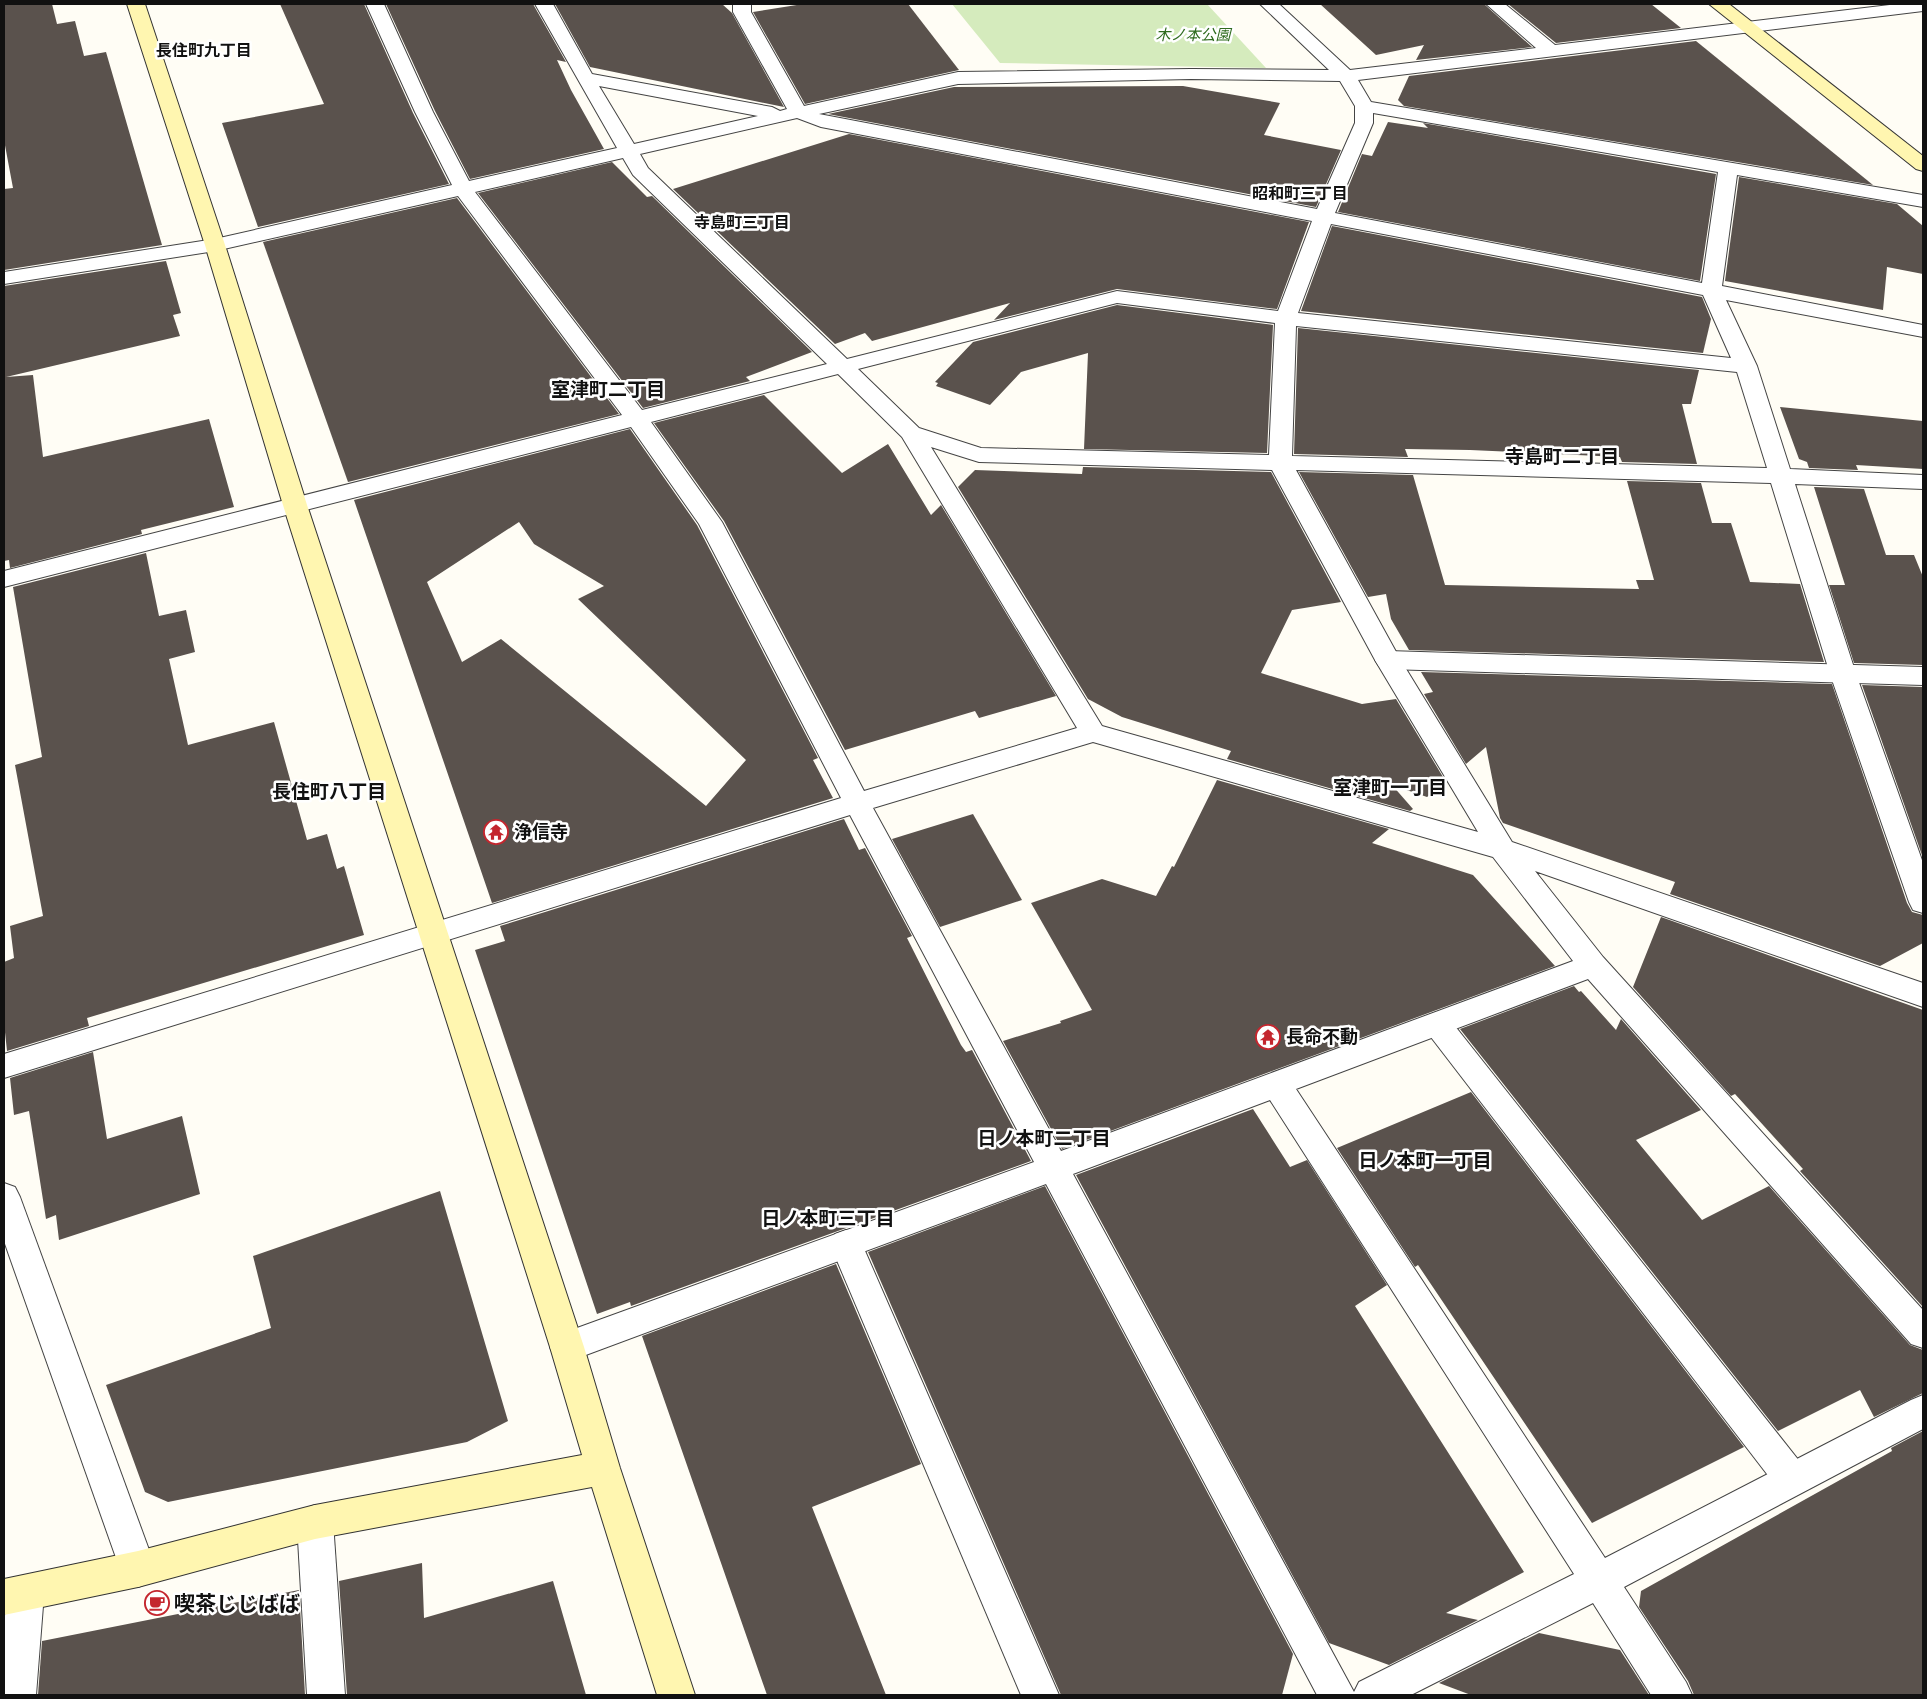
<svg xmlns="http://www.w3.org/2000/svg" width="1927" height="1699" font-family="'Zilla Slab','Noto Sans JP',serif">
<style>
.green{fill:#d5ebbd}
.building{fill:#5a524d;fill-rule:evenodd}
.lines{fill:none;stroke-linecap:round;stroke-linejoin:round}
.lane-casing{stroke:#444;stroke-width:2}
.street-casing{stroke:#444;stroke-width:2}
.secondary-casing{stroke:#333;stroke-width:2}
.lane{fill:#fff;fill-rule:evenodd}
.street{fill:#fff;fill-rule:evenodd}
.secondary{fill:#fff6b0;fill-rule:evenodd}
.labels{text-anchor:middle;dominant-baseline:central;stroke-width:5;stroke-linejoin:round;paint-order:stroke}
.far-park-label{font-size:15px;font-style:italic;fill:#2f6b1f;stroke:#fff}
.far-neighbourhood-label{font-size:16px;font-weight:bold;fill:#111;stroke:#fff}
.poi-label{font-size:18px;font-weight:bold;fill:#111;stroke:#fff;text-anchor:start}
.neighbourhood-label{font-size:19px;font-weight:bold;fill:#111;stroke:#fff}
.near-poi-label{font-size:21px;font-weight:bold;fill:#111;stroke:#fff;text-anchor:start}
</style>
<rect width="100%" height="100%" fill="#fffdf5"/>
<path class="green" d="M952 4H1207L1266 68 1000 63Z"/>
<g class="building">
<path d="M4 4H52L57 24 75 21 84 56 106 52 162 245 4 270V189L13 188 4 140Z"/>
<path d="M280 4H364L413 113 449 184 258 227 222 123 324 104Z"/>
<path d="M386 4H533L566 62 557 60 571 90 604 149 470 179 435 111Z"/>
<path d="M555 4H722L732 13 784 107 590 67Z"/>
<path d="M803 4H908L959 70 805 104 753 12Z"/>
<path d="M1320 4H1484L1532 47 1416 60 1424 45 1376 55Z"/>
<path d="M1508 4H1651L1681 28 1556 43Z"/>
<path d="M1696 41 1873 185 1404 106 1398 100 1409 76Z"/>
<path d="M1183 86 1280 103 1264 135 1341 150 1316 207 828 114 954 87Z"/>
<path d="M1388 122 1428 128 1423 123 1716 174 1700 281 1338 212 1362 154 1372 156Z"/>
<path d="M849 134 1309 222 1277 309 1117 289 994 320 1010 303 872 341 865 333 835 344 673 189Z"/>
<path d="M612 162 647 197 652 196 812 352 746 377 750 381 643 408 478 193Z"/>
<path d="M1739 177 1897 204 1923 226V274L1887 267 1883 310 1725 281Z"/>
<path d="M457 198 619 414 348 482 263 242Z"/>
<path d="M1332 226 1702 297 1711 319 1703 353 1301 311Z"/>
<path d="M166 261 181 313 173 315 180 336 6 377 33 375 43 457 209 419 234 507 141 530 142 534 10 568 9 560 4 561V286Z"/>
<path d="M1117 305 1273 325 1267 453 1084 449 1088 353 1021 372 990 405 936 386 938 383 935 382 973 342Z"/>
<path d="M1298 328 1699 370 1691 404H1682L1697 464 1622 462 1620 457 1470 450 1405 449 1408 457 1294 454Z"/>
<path d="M764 395 842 473 888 444 931 515 941 505 1056 696 979 718 975 711 845 750 724 521 654 423Z"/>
<path d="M1780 407 1923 421V469L1856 465 1858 470 1809 468 1807 462 1799 459Z"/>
<path d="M630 429 697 525 818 758 813 760 833 798 492 903 354 500ZM519 522 534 544 604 586 578 599 746 760 706 806 501 639 462 662 427 582Z"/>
<path d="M1083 467 1271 472 1341 602 1292 610 1261 673 1362 704 1396 699 1446 782 1427 797 1392 785 1413 809 1410 811 1227 759 1231 751 1122 717 1088 699 958 487 975 470 1082 474Z"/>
<path d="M1299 472 1413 475 1445 585 1639 589 1636 580H1654L1627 481 1701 483 1712 523H1731L1750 582 1800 584 1824 662 1409 650 1391 619 1386 594 1368 597Z"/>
<path d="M1814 487 1864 489 1886 555H1914L1923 577V665L1854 663 1829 585H1845Z"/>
<path d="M146 553 159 616 186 610 195 652 169 659 188 745 274 722 307 840 327 834 337 869 344 866 364 935 87 1018 89 1026 7 1051 4 1023V962L14 958 10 926 43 916 15 765 42 757 13 587Z"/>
<path d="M1421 672 1832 684 1907 903 1912 912 1923 915V943L1880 966 1670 894 1675 882 1503 823 1500 818 1486 747 1466 764 1424 694 1433 692Z"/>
<path d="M1862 685 1923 687V858Z"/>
<path d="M1217 780 1389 829 1372 843 1473 875 1555 966 1062 1149 1003 1041 1061 1023 1060 1021 1092 1010 1031 903 1102 879 1156 896 1172 866 1174 867Z"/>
<path d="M973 814 1022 900 940 927 892 839Z"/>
<path d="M844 819 859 850 865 848 912 936 907 938 961 1045 966 1052 972 1050 1031 1161 631 1306 630 1302 597 1314 475 950 505 941 500 926Z"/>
<path d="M1661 917 1923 1010V1307L1800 1171 1803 1169 1735 1094 1731 1096 1633 987Z"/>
<path d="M1574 986 1579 992 1581 991 1616 1030 1621 1019 1701 1110 1636 1140 1702 1220 1769 1186 1910 1345 1923 1350V1393L1874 1417 1860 1390 1778 1431 1460 1029Z"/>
<path d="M93 1052 107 1139 182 1116 200 1194 59 1240 56 1215 46 1219 29 1111 14 1115 10 1078Z"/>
<path d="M1471 1092 1744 1447 1592 1523 1418 1265 1415 1267 1337 1148Z"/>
<path d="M1253 1109 1290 1167 1307 1160 1387 1285 1355 1306 1524 1572 1446 1613 1478 1620 1389 1665 1329 1643 1076 1175Z"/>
<path d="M1045 1186 1293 1654 1282 1695H1061L868 1252Z"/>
<path d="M440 1191 508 1421 467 1442 168 1502 145 1492 106 1385 271 1328 253 1256Z"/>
<path d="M836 1264 921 1464 812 1507 886 1695H767L642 1336Z"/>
<path d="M1923 1431V1695H1694L1688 1681 1639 1607 1641 1591 1892 1451 1891 1448Z"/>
<path d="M422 1563 424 1618 553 1581 586 1695H347L339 1581Z"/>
<path d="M299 1590 305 1695H38L42 1641Z"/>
<path d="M1539 1633 1620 1650 1649 1695H1471L1439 1683Z"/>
</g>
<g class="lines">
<defs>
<g id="lane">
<path d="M1388 651 1923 667V685L1388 669 1379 666 1375 660 1379 654Z"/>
<path d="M1437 1012 1447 1016 1804 1467 1809 1479 1804 1491 1792 1496 1780 1491 1427 1032 1422 1024 1427 1016Z"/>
<path d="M846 1230 857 1234 862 1244 1059 1695H1021L830 1244 835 1234Z"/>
<path d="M26 1575 39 1580 44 1593 36 1695H4C4 1658 0 1615 13 1580Z"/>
</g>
<g id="street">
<path d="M366 4H384L433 112 469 181 617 148 535 4H553L592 74 772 107 780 111 787 109 733 12V4H751V12L804 106 958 72 1191 69 1329 70 1260 4H1279L1350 70 1536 48 1486 4H1505L1555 45 1898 4H1923V11L1358 80 1371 102 1923 195V207L1737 175 1722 286 1923 325V337L1726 300 1757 366 1790 469 1923 475V489L1795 484 1856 674 1923 863V913L1913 910 1909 902 1830 674 1771 483 1296 470 1400 659 1512 842 1923 983V1007L1535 871 1603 957 1923 1310V1348L1911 1344 1588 979 1296 1089 1605 1558 1911 1400 1923 1395V1429L1624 1587 1686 1682 1692 1695H1651L1593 1603 1411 1695H1317L1046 1184 567 1362 555 1358 550 1347 555 1336 1034 1162 850 815 4 1078V1054L841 798 699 524 631 427 4 587V571L622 415 458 196 215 251 4 284V272L215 239 452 185 415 112ZM1191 79 1340 81 1355 106V123L1317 209 819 114 958 84ZM599 86 758 116 634 144ZM1373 113 1718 172 1702 283 1335 213 1373 123ZM797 118 821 127 1312 221 1278 311 1117 291 847 359 648 168 640 154ZM623 158 633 175 827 364 642 410 475 192ZM1331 224 1703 295 1731 358 1298 313ZM1117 303 1275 323 1269 455 981 448 919 428 858 369ZM1296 326 1737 372 1767 468 1292 456ZM838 374 902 437 1077 728 864 791 722 522 651 422ZM931 447 979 462 1272 470 1375 660 1478 832 1102 726ZM1093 742 1493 857 1573 961 1061 1151 873 808ZM1270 1100 1574 1574 1359 1682 1354 1692 1073 1174Z"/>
<path d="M4 1183 15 1187 20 1197 156 1569 151 1582 138 1587 125 1582 120 1569 4 1241Z"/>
<path d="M315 1505 328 1510 333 1522 345 1695H307L297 1522 302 1510Z"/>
</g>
<g id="secondary">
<path d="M127 4H145L225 245 307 505 584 1347 620 1468 695 1695H657L592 1487 315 1539 138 1587 4 1615V1579L138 1551 315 1505 582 1455 550 1347 283 505 205 245Z"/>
<path d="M1709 4H1729L1923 156V171L1916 169Z"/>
</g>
</defs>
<use href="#lane" class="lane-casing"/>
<use href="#street" class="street-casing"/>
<use href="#secondary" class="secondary-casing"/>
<use href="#lane" class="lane"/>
<use href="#street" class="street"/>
<use href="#secondary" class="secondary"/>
</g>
<defs>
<symbol id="temple-ring" viewBox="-11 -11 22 22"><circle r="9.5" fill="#fff" stroke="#c4262e" stroke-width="1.5"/><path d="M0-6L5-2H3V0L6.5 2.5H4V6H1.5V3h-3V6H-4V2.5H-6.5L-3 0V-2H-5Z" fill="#c4262e"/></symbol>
<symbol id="cafe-ring" viewBox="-11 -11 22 22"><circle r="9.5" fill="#fff" stroke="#c4262e" stroke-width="1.5"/><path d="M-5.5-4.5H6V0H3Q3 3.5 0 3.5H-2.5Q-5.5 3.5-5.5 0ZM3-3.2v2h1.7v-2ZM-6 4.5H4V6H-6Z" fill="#c4262e"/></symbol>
</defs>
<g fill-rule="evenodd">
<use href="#temple-ring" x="482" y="818" width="28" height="28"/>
<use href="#temple-ring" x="1254" y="1023" width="28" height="28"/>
<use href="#cafe-ring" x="143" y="1589" width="28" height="28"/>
</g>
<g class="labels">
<g class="far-park-label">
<text x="1193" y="35">木ノ本公園</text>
</g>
<g class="far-neighbourhood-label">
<text x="204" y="50">長住町九丁目</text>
<text x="1300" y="193">昭和町三丁目</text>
<text x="742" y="222">寺島町三丁目</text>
</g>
<g class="poi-label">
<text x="514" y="832">浄信寺</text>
<text x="1286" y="1037">長命不動</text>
</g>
<g class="neighbourhood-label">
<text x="608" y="389">室津町二丁目</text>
<text x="1562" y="456">寺島町二丁目</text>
<text x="1390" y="787">室津町一丁目</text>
<text x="329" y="791">長住町八丁目</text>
<text x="1044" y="1138">日ノ本町二丁目</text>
<text x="1425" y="1160">日ノ本町一丁目</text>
<text x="828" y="1218">日ノ本町三丁目</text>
</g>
<g class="near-poi-label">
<text x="174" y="1603">喫茶じじばば</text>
</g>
</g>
<rect width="1927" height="1699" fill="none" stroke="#111111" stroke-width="10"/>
</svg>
